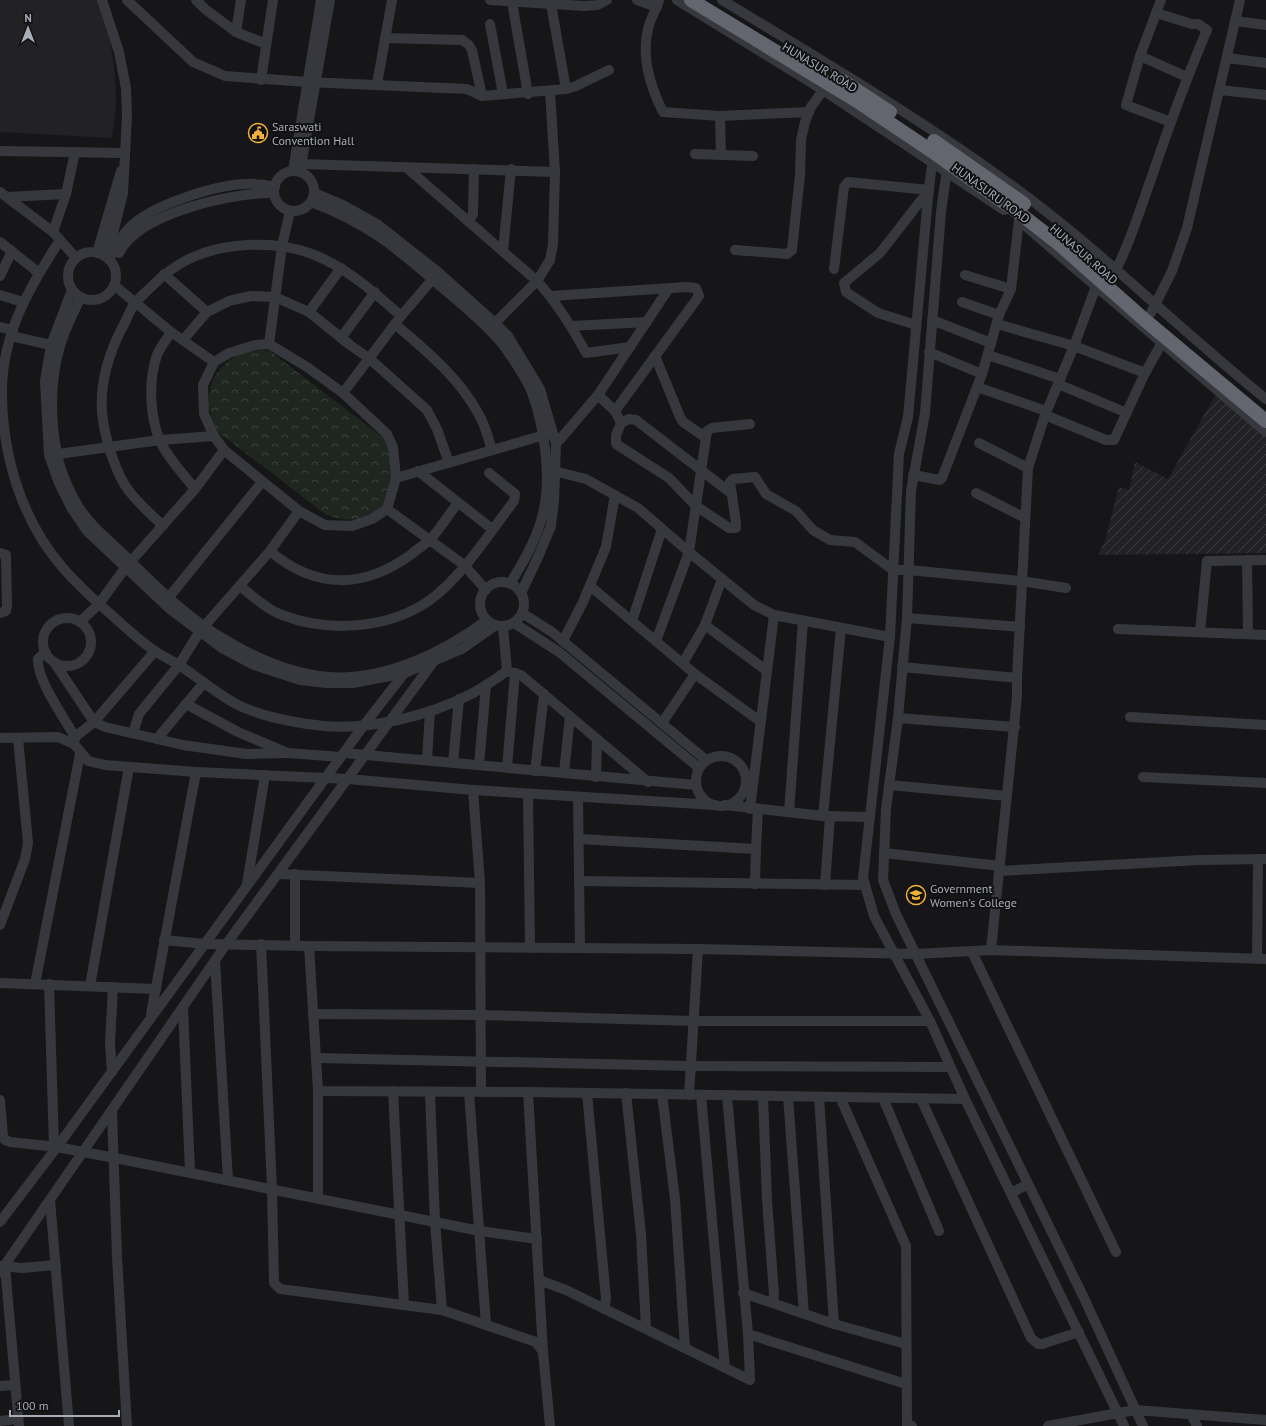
<svg xmlns="http://www.w3.org/2000/svg" width="1266" height="1426" font-family="'PT Sans',sans-serif">
<style>
.built{fill:#222225}
.industrial{fill:url(#industrial-furrows)}
.park{fill:url(#park-crowns)}
.lines{fill:none;stroke-linecap:round;stroke-linejoin:round}
.minor{stroke:#37383d;stroke-width:10}
.highway{stroke:#63666e;stroke-width:14}
.labels{text-anchor:middle;dominant-baseline:central;stroke-width:4;stroke-linejoin:round;paint-order:stroke}
.street-label{font-size:12px;fill:#a8adb8;stroke:#111113}
.poi-label{font-size:12px;fill:#a8adb8;stroke:#111113;text-anchor:start}
</style>
<defs>
<pattern id="industrial-furrows" width="10" height="10" patternUnits="userSpaceOnUse"><rect width="10" height="10" fill="#222225"/><path d="M-1 1l2-2M0 10L10 0M9 11l2-2" fill="none" stroke="#3f3f43"/></pattern>
<pattern id="park-crowns" width="20" height="18" patternUnits="userSpaceOnUse"><rect width="20" height="18" fill="#1e261f"/><path d="M2 6a3 3 0 1 1 6 0M12 15a3 3 0 1 1 6 0" fill="none" stroke="#3c433d"/></pattern>
</defs>
<rect width="100%" height="100%" fill="#161618"/>
<path class="built" d="M0 0H97L110 40 115 73 116 105 112 138 0 132Z"/>
<path class="industrial" d="M1216 394 1266 436V553L1098 555 1105 541 1119 487 1129 490 1135 462 1168 479Z"/>
<path class="park" d="M263 350 270 351 386 440 397 466C393 477 389 496 383 505 372 523 342 522 325 514L218 432C195 393 218 351 263 350Z"/>
<g class="lines">
<g class="minor">
<path d="M102 0 119 52 126 88 127 116 123 193 113 233 104 256"/>
<path d="M127 0 193 62 225 76 307 82 467 89 482 96 566 89 576 86 609 70"/>
<path d="M196 0 205 9 236 32 266 44"/>
<path d="M490 0 584 6 597 5 607 0"/>
<path d="M637 0 657 7"/>
<path d="M659 0C656 10 650 19 648 29 641 58 650 86 663 112L720 116 809 112"/>
<path d="M677 0 823 90 1004 210"/>
<path d="M722 0C816 57 911 113 1000 177 1094 243 1176 327 1266 399"/>
<path d="M1161 0 1140 56 1126 105 1171 122"/>
<path d="M512 2 528 94"/>
<path d="M551 4 566 89"/>
<path d="M1235 21 1266 25"/>
<path d="M490 24 503 94"/>
<path d="M236 32 241 0"/>
<path d="M385 38 462 40 469 45 472 50 482 96"/>
<path d="M1140 56 1187 77"/>
<path d="M1227 58 1266 63"/>
<path d="M261 80 273 0"/>
<path d="M377 84 392 0"/>
<path d="M1220 90 1266 95"/>
<path d="M720 116 721 155"/>
<path d="M940 150C929 161 931 182 928 197L908 417 899 454 890 637 863 878 874 916 930 1021 965 1099 1124 1426"/>
<path d="M0 151 124 153"/>
<path d="M695 154 753 156"/>
<path d="M951 158 948 162 941 212 925 413 911 491 907 618 898 718 886 809 883 880 896 914 1084 1298 1143 1426"/>
<path d="M301 164 555 172"/>
<path d="M407 168 537 281C557 303 572 327 586 353L630 347"/>
<circle cx="294" cy="191" r="20"/>
<path d="M293 171 321 0"/>
<path d="M300 172 330 0"/>
<path d="M0 192 53 232 76 258"/>
<path d="M315 193 345 206 377 224 438 272 495 323 508 336 540 389 556 444 554 501 551 526 538 557 521 593"/>
<path d="M7 197 66 194"/>
<path d="M311 202C366 222 397 248 440 286 462 304 486 324 504 346 514 360 524 375 531 390 545 427 553 483 541 521 534 544 522 564 510 584"/>
<path d="M469 221 473 214 474 169"/>
<path d="M1023 224 1266 432"/>
<path d="M53 232 66 194 75 152"/>
<path d="M60 240C30 286 2 334 2 391 2 454 21 520 63 568 76 583 91 597 106 610 122 624 138 640 156 652 163 656 171 660 179 665 199 678 218 695 240 706 266 718 295 723 324 726 370 730 429 716 471 694 483 688 495 679 507 671L503 626"/>
<path d="M0 242 39 273"/>
<path d="M735 250 787 254 792 250 800 175 801 140 805 122 811 107 826 86"/>
<path d="M503 251 511 169"/>
<circle cx="92" cy="276" r="24"/>
<path d="M97 253 121 171"/>
<path d="M119 253C138 213 234 192 274 193"/>
<path d="M109 260C114 249 120 238 128 229 151 204 223 182 256 184 262 184 269 186 275 187"/>
<path d="M834 269 844 187 848 182 929 190"/>
<path d="M164 274 207 312"/>
<path d="M965 275 1011 289"/>
<path d="M0 276 12 251"/>
<path d="M114 285 171 332 214 362"/>
<path d="M1107 286C1127 253 1138 215 1151 179 1168 129 1186 79 1207 30L1198 24H1192L1156 13"/>
<path d="M72 290 51 345 45 381 49 455 59 483 72 509 87 531 171 610 222 648 254 665 300 680 326 683H353L405 673 462 649 496 625"/>
<path d="M0 295 23 302"/>
<path d="M551 296 686 287 696 288 699 296 615 411"/>
<path d="M81 297C73 313 65 329 60 346 50 379 50 420 57 454 60 470 69 491 78 506 89 524 106 538 121 552 154 584 188 620 229 642 258 659 294 674 328 677 384 681 443 653 487 620"/>
<path d="M962 302 999 315"/>
<path d="M309 312 341 268"/>
<path d="M1151 313 1172 271 1187 228 1240 0"/>
<path d="M932 320 991 343"/>
<path d="M495 323 537 281 550 260 553 244 555 172 550 91"/>
<path d="M395 324C426 351 458 376 478 413 485 424 488 438 492 450"/>
<path d="M997 324 1074 346 1145 373 1164 339"/>
<path d="M916 325 878 313 846 292 844 283 880 253 922 199 928 197"/>
<path d="M572 326 647 322"/>
<path d="M0 327 13 330"/>
<path d="M171 332C167 339 160 347 157 355 148 381 150 414 159 439 166 456 184 475 195 489"/>
<path d="M11 336 51 345"/>
<path d="M341 338 375 292"/>
<path d="M183 340 207 312 229 301 251 296 275 297 309 312 350 345 370 359 427 410 437 429 449 463"/>
<path d="M269 344 282 246 290 211"/>
<path d="M929 352 982 374 999 315 1011 289 1019 220 1022 217"/>
<path d="M988 355 1060 379"/>
<path d="M655 356 680 417 683 422 705 437"/>
<path d="M1058 384 1127 413"/>
<path d="M977 387 1046 411"/>
<path d="M343 393 401 316 437 274"/>
<path d="M598 395 615 411 621 423 616 435V444L669 478 696 506 729 528H736V523L730 482 733 479 755 477 766 494 796 511 813 530 830 540 855 542 893 570H909L1021 581 1066 588"/>
<path d="M1045 415 1106 440H1114L1145 373"/>
<path d="M621 423 629 419 636 420 732 494"/>
<path d="M979 443 1028 468"/>
<path d="M556 444 598 395 669 288"/>
<path d="M51 455 160 440 214 436"/>
<path d="M550 470 586 479 638 508 689 552 754 605 774 615 890 637"/>
<path d="M418 471 492 529"/>
<path d="M913 475 940 480 942 478 982 374"/>
<path d="M396 478 548 434"/>
<path d="M976 493 1025 518"/>
<path d="M387 509 464 565 486 590"/>
<path d="M163 526C152 515 139 504 129 491 115 473 104 435 102 412 100 383 108 356 121 330 126 322 129 311 135 303 139 298 145 293 150 288 162 276 175 265 191 258 226 242 276 240 312 254 346 267 374 292 401 316"/>
<path d="M270 551C316 590 365 589 413 553 418 548 425 545 430 540 440 529 448 515 458 503"/>
<path d="M0 553 6 555 7 607 6 611 0 613"/>
<path d="M1247 560 1248 634"/>
<circle cx="502" cy="604" r="22"/>
<path d="M240 586C253 596 266 609 282 615 329 633 389 629 430 600 462 577 490 532 514 501L515 494 489 473"/>
<path d="M590 586 695 674 761 722"/>
<path d="M165 602 262 482"/>
<path d="M522 613 552 632 706 760"/>
<circle cx="67" cy="642" r="24"/>
<path d="M907 618 1020 627"/>
<path d="M81 621 99 604 125 568 195 489 224 450"/>
<path d="M632 621 662 529"/>
<path d="M514 623 559 652 699 768"/>
<path d="M705 625 767 671"/>
<path d="M1118 629 1266 635"/>
<path d="M1200 632 1207 561 1266 560"/>
<path d="M563 641 583 602 606 547 615 495"/>
<path d="M656 641 689 552 707 431 712 428 750 424"/>
<path d="M45 652 38 659C37 681 64 717 75 737L74 743"/>
<path d="M54 662 94 722 105 727 183 745 246 754 288 753"/>
<path d="M683 663 705 625 722 579"/>
<path d="M902 667 1017 678"/>
<path d="M507 671 521 675 648 782"/>
<path d="M186 704 204 683"/>
<path d="M1130 717 1266 725"/>
<path d="M898 718 1015 727"/>
<path d="M662 723 695 674"/>
<path d="M133 733 139 714 179 665 200 631 270 551 299 511 325 525 352 526 372 519 387 509 396 478 393 447 387 434 343 393 307 367 269 344 255 345 229 353 214 362 203 385 204 414 214 436 224 450 299 511"/>
<path d="M75 737 94 722 155 651"/>
<path d="M0 738 58 737 74 744 88 761 105 765 196 772 151 1014"/>
<path d="M157 739 186 704 238 732 288 753 341 757"/>
<path d="M344 753 696 785"/>
<circle cx="721" cy="781" r="25"/>
<path d="M427 760 430 711"/>
<path d="M453 763 459 699"/>
<path d="M479 765 486 685"/>
<path d="M507 768 515 673"/>
<path d="M535 771 544 694"/>
<path d="M196 772 348 779 473 790 480 883 481 1092"/>
<path d="M564 773 570 716"/>
<path d="M596 777 597 739"/>
<path d="M1143 777 1266 783"/>
<path d="M889 785 1007 796"/>
<path d="M473 790 715 805"/>
<path d="M528 794 530 948"/>
<path d="M578 797 580 948"/>
<path d="M725 805 823 816 870 817"/>
<path d="M750 809 774 615"/>
<path d="M789 812 803 621"/>
<path d="M823 816 841 628"/>
<path d="M579 839 756 849 758 809"/>
<path d="M884 853 1000 866"/>
<path d="M999 871 1200 860 1266 859"/>
<path d="M279 874 480 883"/>
<path d="M295 874V945"/>
<path d="M579 881 865 885"/>
<path d="M247 884 265 775"/>
<path d="M755 884 756 849"/>
<path d="M825 885 830 816"/>
<path d="M0 925 25 859 28 843 18 738"/>
<path d="M164 940 205 944 309 946 698 949 916 954 991 950 1266 959"/>
<path d="M261 944 272 1188 274 1283 280 1289 442 1310 536 1342 543 1352"/>
<path d="M309 946 318 1091 528 1092 965 1099"/>
<path d="M991 950 1017 697V678L1028 468 1045 415 1074 346 1098 281"/>
<path d="M972 952 1116 1252"/>
<path d="M1257 959 1258 859"/>
<path d="M215 961 228 1180"/>
<path d="M0 983 156 989"/>
<path d="M35 984 80 754"/>
<path d="M49 984 54 1147"/>
<path d="M90 986 129 767"/>
<path d="M183 1008 190 1172"/>
<path d="M313 1014 480 1015 693 1021H930"/>
<path d="M316 1058 690 1066 950 1067"/>
<path d="M112 1072 110 1043 113 987"/>
<path d="M318 1091V1197"/>
<path d="M393 1091 404 1305"/>
<path d="M430 1092 435 1222 442 1310"/>
<path d="M469 1092 486 1325"/>
<path d="M528 1092 543 1352 550 1426"/>
<path d="M587 1093 606 1299 604 1309"/>
<path d="M626 1093 641 1234 646 1328"/>
<path d="M662 1094 675 1199 685 1347"/>
<path d="M689 1095 698 949"/>
<path d="M701 1095 725 1368"/>
<path d="M763 1096 767 1200 774 1294 773 1302"/>
<path d="M788 1096 804 1314"/>
<path d="M819 1097 834 1324"/>
<path d="M840 1097 906 1246 907 1425 912 1426"/>
<path d="M883 1098 939 1231"/>
<path d="M921 1099 1031 1338 1038 1344H1042L1079 1332"/>
<path d="M0 1100 3 1136 5 1140 10 1142 57 1147 115 1158 480 1231 537 1239"/>
<path d="M112 1111 117 1257 127 1426"/>
<path d="M1011 1193 1028 1184"/>
<path d="M50 1200 69 1426"/>
<path d="M0 1222 57 1147 364 725 406 671"/>
<path d="M0 1266 22 1268 56 1265"/>
<path d="M5 1266 19 1426"/>
<path d="M0 1272 227 943 442 650"/>
<path d="M539 1280 566 1290 750 1380 748 1334 727 1096"/>
<path d="M743 1293 834 1324 906 1344"/>
<path d="M748 1334 906 1384"/>
<path d="M0 1386 15 1385"/>
<path d="M1191 1414 1197 1426"/>
<path d="M0 1421 18 1419"/>
<path d="M1048 1426 1135 1410 1266 1420"/>
</g>
<g class="highway">
<path d="M691 0 857 101 936 154 1023 216 1059 244 1146 321 1266 421"/>
<path d="M841 80 890 112"/>
<path d="M934 141 1024 204"/>
</g>
</g>
<defs>
<symbol id="civic-ring" viewBox="-11 -11 22 22"><circle r="9.5" fill="#111113" stroke="#f2b134" stroke-width="1.5"/><path d="M-.6-6.5H3V-4.5H.6V-3L4-1V1h2V6H-6V1h2V-1L-.6-3ZM-1.2 2.5V6h2.4V2.5Z" fill="#f2b134"/></symbol>
<symbol id="university-ring" viewBox="-11 -11 22 22"><circle r="9.5" fill="#111113" stroke="#f2b134" stroke-width="1.5"/><path d="M0-5L7-2L0 1L-7-2ZM-4 1L0 2.5L4 1V4Q0 6-4 4Z" fill="#f2b134"/></symbol>
</defs>
<g fill-rule="evenodd">
<use href="#civic-ring" x="247" y="122" width="22" height="22"/>
<use href="#university-ring" x="905" y="884" width="22" height="22"/>
</g>
<g class="labels">
<g class="street-label">
<text transform="translate(820 67) rotate(31)">HUNASUR ROAD</text>
<text transform="translate(991 193) rotate(36)">HUNASURU ROAD</text>
<text transform="translate(1084 254) rotate(41)">HUNASUR ROAD</text>
</g>
<g class="poi-label">
<text x="272" y="126">Saraswati<tspan x="272" dy="14">Convention Hall</tspan></text>
<text x="930" y="888">Government<tspan x="930" dy="14">Women's College</tspan></text>
</g>
</g>
<g transform="translate(28 28)" stroke="#111113" stroke-width="3" paint-order="stroke">
<path d="M0-3L7 15L0 10L-7 15Z" fill="#a8adb8"/>
<text y="-6" font-size="11" font-weight="bold" text-anchor="middle" fill="#a8adb8">N</text>
</g>
<path d="M10 1410v6h109v-6" fill="none" stroke="#a8adb8" stroke-width="2"/>
<text x="16" y="1410" font-size="12" fill="#a8adb8" stroke="#111113" stroke-width="3" paint-order="stroke">100 m</text>
</svg>
